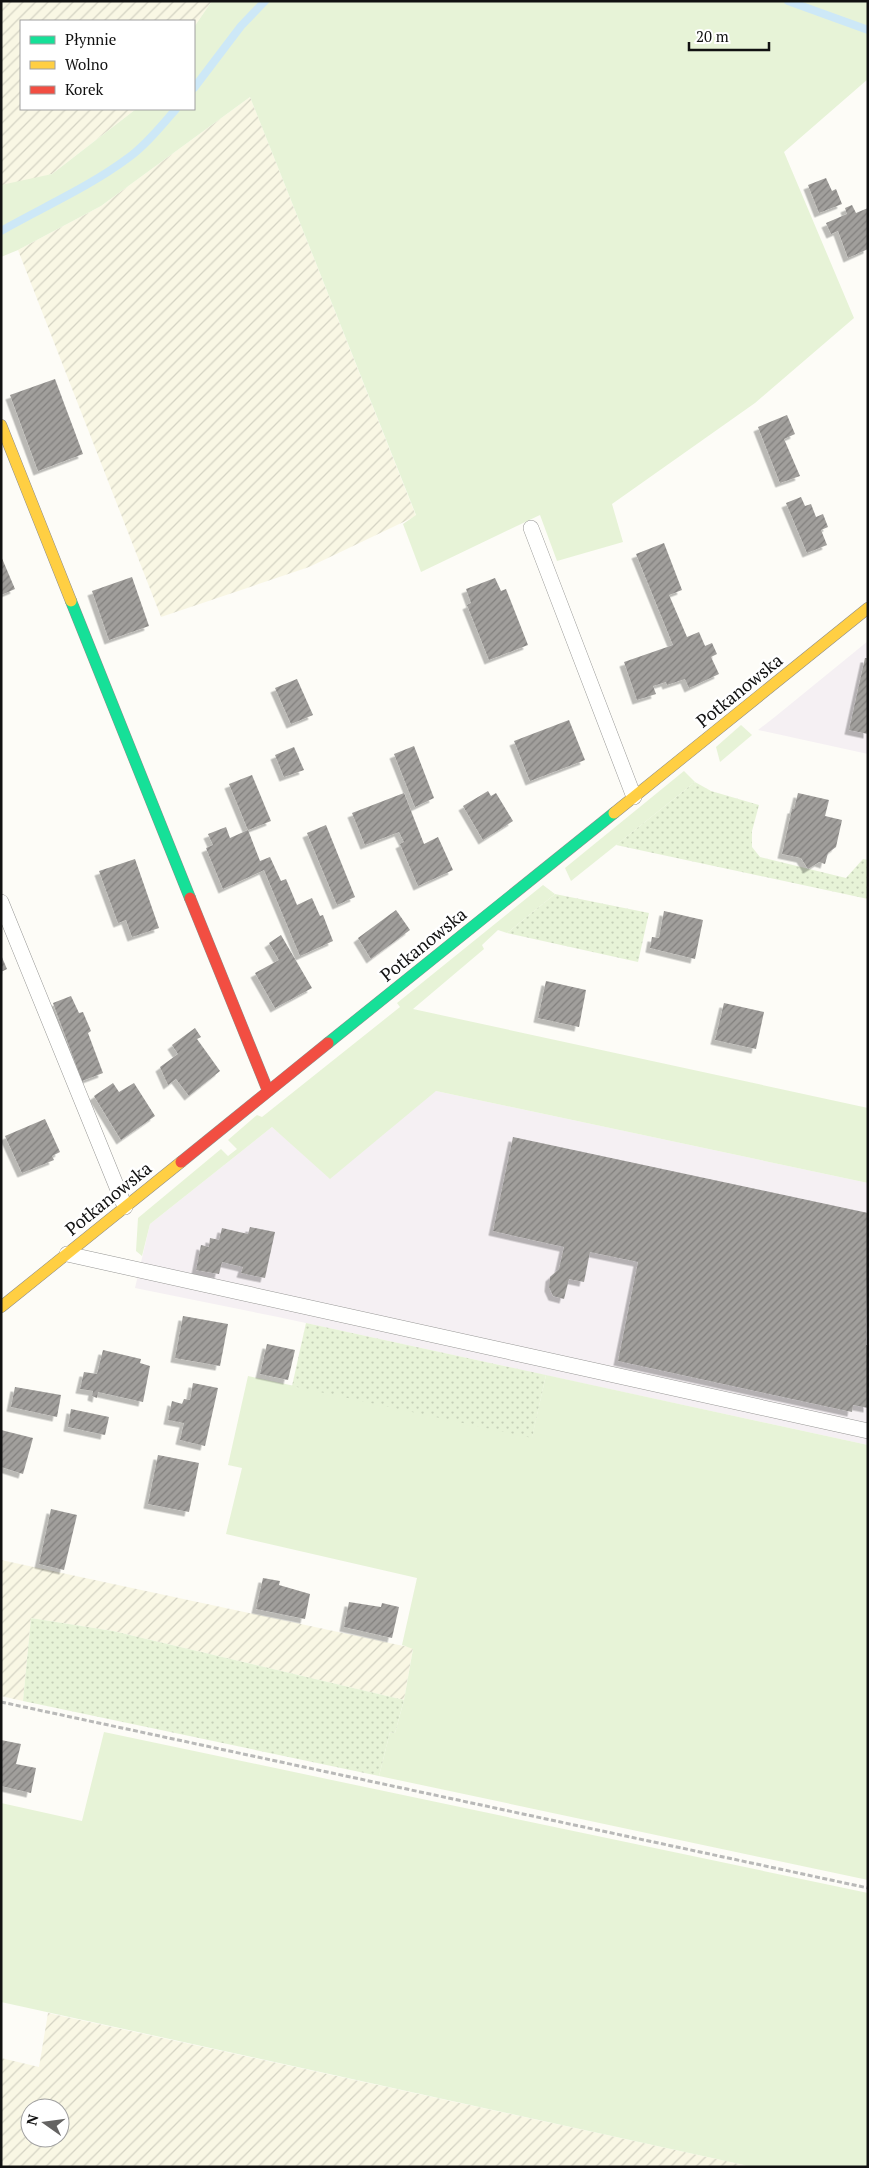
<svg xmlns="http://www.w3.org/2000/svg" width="869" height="2168" font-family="'PT Serif',serif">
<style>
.industrial{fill:#f5f0f3}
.farmland{fill:url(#farmland-furrows);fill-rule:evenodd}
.grass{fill:#e7f3d7}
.garden{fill:url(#garden-dots)}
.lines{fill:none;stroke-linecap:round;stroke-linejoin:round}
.stream{stroke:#cde8f7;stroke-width:8}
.building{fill:url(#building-hatch);filter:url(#shadow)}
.lane-casing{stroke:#979795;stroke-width:16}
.fast-casing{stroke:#8e8d8b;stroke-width:12}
.slow-casing{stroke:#8e8d8b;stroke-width:12}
.jam-casing{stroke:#8e8d8b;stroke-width:12}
.path{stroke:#b9b9b8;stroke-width:3;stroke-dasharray:5 2.5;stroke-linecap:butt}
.lane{stroke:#fffffe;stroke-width:15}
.fast{stroke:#16e098;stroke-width:11}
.slow{stroke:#ffcf43;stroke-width:11}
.jam{stroke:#f24e42;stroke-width:11}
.labels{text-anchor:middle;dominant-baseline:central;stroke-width:5;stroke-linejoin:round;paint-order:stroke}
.street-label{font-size:18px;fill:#111;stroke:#fff}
</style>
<defs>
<pattern id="farmland-furrows" width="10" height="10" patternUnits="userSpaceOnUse" patternTransform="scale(1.25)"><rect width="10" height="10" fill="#f9f7e4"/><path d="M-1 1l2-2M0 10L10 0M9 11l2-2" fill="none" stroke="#d4d3c3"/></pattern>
<pattern id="garden-dots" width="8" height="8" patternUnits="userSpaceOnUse" patternTransform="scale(1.25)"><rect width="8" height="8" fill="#e7f3d7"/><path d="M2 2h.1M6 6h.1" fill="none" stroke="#c5cfb8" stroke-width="1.8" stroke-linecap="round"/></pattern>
<pattern id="building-hatch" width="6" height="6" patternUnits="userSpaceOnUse" patternTransform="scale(1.25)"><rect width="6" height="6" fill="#a19f9c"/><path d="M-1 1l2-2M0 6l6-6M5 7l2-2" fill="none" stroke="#82807e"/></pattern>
<filter id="shadow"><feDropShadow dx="-4.5" dy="4.5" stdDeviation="0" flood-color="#0004"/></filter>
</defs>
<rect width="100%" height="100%" fill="#fdfcf7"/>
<g class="industrial">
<path d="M868 641V754L758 730 776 716Z"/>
<path d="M436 1091 868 1183V1445L278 1317 135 1288 150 1224 272 1127 279 1133Z"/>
</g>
<g class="farmland">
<path d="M1 1H212L194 27V21H21V109H136L52 174 1 188Z"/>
<path d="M250 97 416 516 309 567 161 617 18 250 101 206Z"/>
<path d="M1 1560 413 1648 404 1700 113 1631 31 1618 23 1701 1 1696Z"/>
<path d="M48 2013 753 2167H1V2058L39 2067ZM30 2108H60V2138H30Z"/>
</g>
<g class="grass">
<path d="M212 1H868V79L784 152 854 318 755 403 612 504 623 542 557 561 540 515 421 572 403 524 416 515 250 97 101 206 18 250 1 257V185L52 174 136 109H194V27Z"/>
<path d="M741 725 752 735 720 762 716 747Z"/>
<path d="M684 771 695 782 571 881 565 868Z"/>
<path d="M543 885 555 894 507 933 498 930 482 945 484 949 413 1009 868 1108V1183L436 1091 330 1179 272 1127 150 1224 142 1256 136 1251 138 1218 221 1149 228 1156 237 1149 228 1140 257 1115 262 1117 400 1007 397 1003Z"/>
<path d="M546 1375 868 1445V1880L379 1776 390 1732 395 1733 404 1700 413 1649 402 1645 417 1578 226 1534 242 1468 228 1465 248 1376 532 1437Z"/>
<path d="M104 1732 868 1893V2167H753L1 2002V1803L82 1821Z"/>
</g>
<g class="garden">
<path d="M695 782 711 791 759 805 752 831V847L760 857 846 878 863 859 868 860V899L616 845Z"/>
<path d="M555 894 649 913 638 962 507 933Z"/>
<path d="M306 1323 546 1375 532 1438 292 1386Z"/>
<path d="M31 1618 113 1631 404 1700 395 1733 390 1732 379 1776 23 1701Z"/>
</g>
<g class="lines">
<g class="stream">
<path d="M788 1 868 30"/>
<path d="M194 88 241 26 265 1"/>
<path d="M1 231C43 207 89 187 128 158 146 145 161 126 176 109"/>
</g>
</g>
<g class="building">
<path d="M826 178 832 191 836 189 842 204 819 213 808 185Z"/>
<path d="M852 205 856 213 868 208V249L848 258 838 231 831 234 826 223 847 214 845 208Z"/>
<path d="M55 379 83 454 38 471 10 395Z"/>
<path d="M787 415 795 434 784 439 800 476 780 483 758 427Z"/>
<path d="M801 497 805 506 811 504 816 517 823 514 828 527 821 530 827 545 807 553 786 503Z"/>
<path d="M664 543 682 590 669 595 687 637 699 632 705 646 712 643 717 654 711 657 719 674 689 688 685 679 667 685 666 682 653 686 656 694 637 700 624 662 673 645 636 554Z"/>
<path d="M1 556 15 589 1 595Z"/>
<path d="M132 577 149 626 109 640 92 591Z"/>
<path d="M495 578 501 591 506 589 528 645 489 660 467 605 471 603 466 589Z"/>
<path d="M865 658H868V734L849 730Z"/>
<path d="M297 679 313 715 291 724 275 688Z"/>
<path d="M569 720 585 760 530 781 514 741Z"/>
<path d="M414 746 434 798 415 807 394 754Z"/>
<path d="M294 747 304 770 284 777 275 755Z"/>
<path d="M252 775 271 821 248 830 229 784Z"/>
<path d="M488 791 491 796 496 793 513 821 483 840 463 806Z"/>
<path d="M404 793 424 844 438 837 453 870 418 886 400 844 404 842 399 832 365 845 352 813Z"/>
<path d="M798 793 829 800 825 816 842 820 836 847 828 853 825 864 819 862 808 869 801 858 782 854 792 809H794Z"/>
<path d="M326 825 355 897 337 905 307 833Z"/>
<path d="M226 827 230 838 248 830 260 861 270 857 281 881 286 879 297 905 312 898 320 916 323 915 333 941 300 956 264 870 223 889 206 848 213 845 208 834Z"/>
<path d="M135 859 159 928 132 937 126 920 118 923 99 871Z"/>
<path d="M396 910 410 930 371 959 358 938Z"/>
<path d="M664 911 703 920 695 959 650 948 652 937 659 938Z"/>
<path d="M281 935 312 988 275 1008 255 973 279 960 269 943Z"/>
<path d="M1 955 7 969 1 972Z"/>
<path d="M546 981 586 990 579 1027 538 1018Z"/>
<path d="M71 996 79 1013 83 1012 91 1031 88 1033 103 1073 82 1081 53 1003Z"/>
<path d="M724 1003 764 1012 756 1049 715 1040Z"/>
<path d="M195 1028 201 1037 197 1039 220 1071 189 1096 176 1079 168 1085 160 1067 178 1054 172 1045Z"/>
<path d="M113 1083 119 1092 134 1083 155 1116 121 1140 94 1096Z"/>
<path d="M45 1119 60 1152 52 1156 54 1160 22 1173 5 1136Z"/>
<path d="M513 1137 868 1213 866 1345H868V1408L853 1405 852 1412 618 1361 638 1262 590 1252 584 1282 569 1279 564 1299 553 1296 549 1287 550 1277 559 1269 564 1247 493 1231Z"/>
<path d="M250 1227 275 1232 265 1278 241 1273 243 1267 222 1262 219 1274 196 1270 201 1245 209 1247 210 1238 219 1240 222 1228 248 1234Z"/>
<path d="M183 1316 228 1324 220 1366 175 1358Z"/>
<path d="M267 1344 295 1350 288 1380 260 1374Z"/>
<path d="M103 1350 141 1359 140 1363 150 1366 143 1402 98 1392 97 1398 92 1396 93 1391 80 1389 84 1372 97 1374Z"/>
<path d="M193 1383 218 1388 205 1446 180 1440 184 1423 168 1420 172 1401 182 1404 184 1399 190 1400Z"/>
<path d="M15 1387 61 1395 57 1417 11 1407Z"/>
<path d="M71 1409 109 1417 105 1435 68 1427Z"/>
<path d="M1 1430 33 1438 23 1474 1 1467Z"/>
<path d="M158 1455 199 1463 189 1512 148 1504Z"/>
<path d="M51 1509 77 1515 64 1570 39 1564Z"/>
<path d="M263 1578 280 1581 279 1585 310 1594 305 1619 256 1609Z"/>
<path d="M349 1602 381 1607 382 1603 399 1607 392 1638 344 1627Z"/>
<path d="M1 1740 21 1744 16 1764 36 1768 31 1793 1 1786Z"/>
</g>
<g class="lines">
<defs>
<g id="lane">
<path d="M531 528 634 797"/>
<path d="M1 902 125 1207"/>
<path d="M67 1254 868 1431"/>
</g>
<g id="fast">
<path d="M71 601 190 898"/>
<path d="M328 1043 614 813"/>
</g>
<g id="slow">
<path d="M1 425 71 601"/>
<path d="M614 813 868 608"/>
<path d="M1 1307 181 1162"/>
</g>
<g id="jam">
<path d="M190 898 268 1091"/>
<path d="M181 1162 328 1043"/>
</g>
</defs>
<use href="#lane" class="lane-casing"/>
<use href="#fast" class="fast-casing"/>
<use href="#slow" class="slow-casing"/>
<use href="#jam" class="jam-casing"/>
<path class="path" d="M1 1702 868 1888"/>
<use href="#lane" class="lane"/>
<use href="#fast" class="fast"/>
<use href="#slow" class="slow"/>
<use href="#jam" class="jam"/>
</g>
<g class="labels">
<g class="street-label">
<text transform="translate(739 690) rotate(-39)">Potkanowska</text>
<text transform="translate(423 944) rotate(-39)">Potkanowska</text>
<text transform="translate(108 1198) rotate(-39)">Potkanowska</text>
</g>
</g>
<rect width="869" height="2168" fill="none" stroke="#111111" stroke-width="5"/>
<rect x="20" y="20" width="175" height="90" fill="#ffffff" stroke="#a0a0a0"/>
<rect x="30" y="36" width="25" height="8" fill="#16e098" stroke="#a0a0a0"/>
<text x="65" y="45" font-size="15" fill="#111111">Płynnie</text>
<rect x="30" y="61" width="25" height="8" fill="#ffcf43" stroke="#a0a0a0"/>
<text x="65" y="70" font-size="15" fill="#111111">Wolno</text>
<rect x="30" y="86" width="25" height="8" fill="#f24e42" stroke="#a0a0a0"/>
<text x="65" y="95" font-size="15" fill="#111111">Korek</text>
<g transform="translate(45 2123) rotate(284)"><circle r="24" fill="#ffffff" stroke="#a0a0a0"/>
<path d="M0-4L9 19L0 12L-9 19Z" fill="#646362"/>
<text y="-8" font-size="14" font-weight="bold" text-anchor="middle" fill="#111111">N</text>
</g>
<path d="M689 42v8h80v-8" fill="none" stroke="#111111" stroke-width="2.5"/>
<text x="696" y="42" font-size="15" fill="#111111" stroke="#ffffff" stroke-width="4" paint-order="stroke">20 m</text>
</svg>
